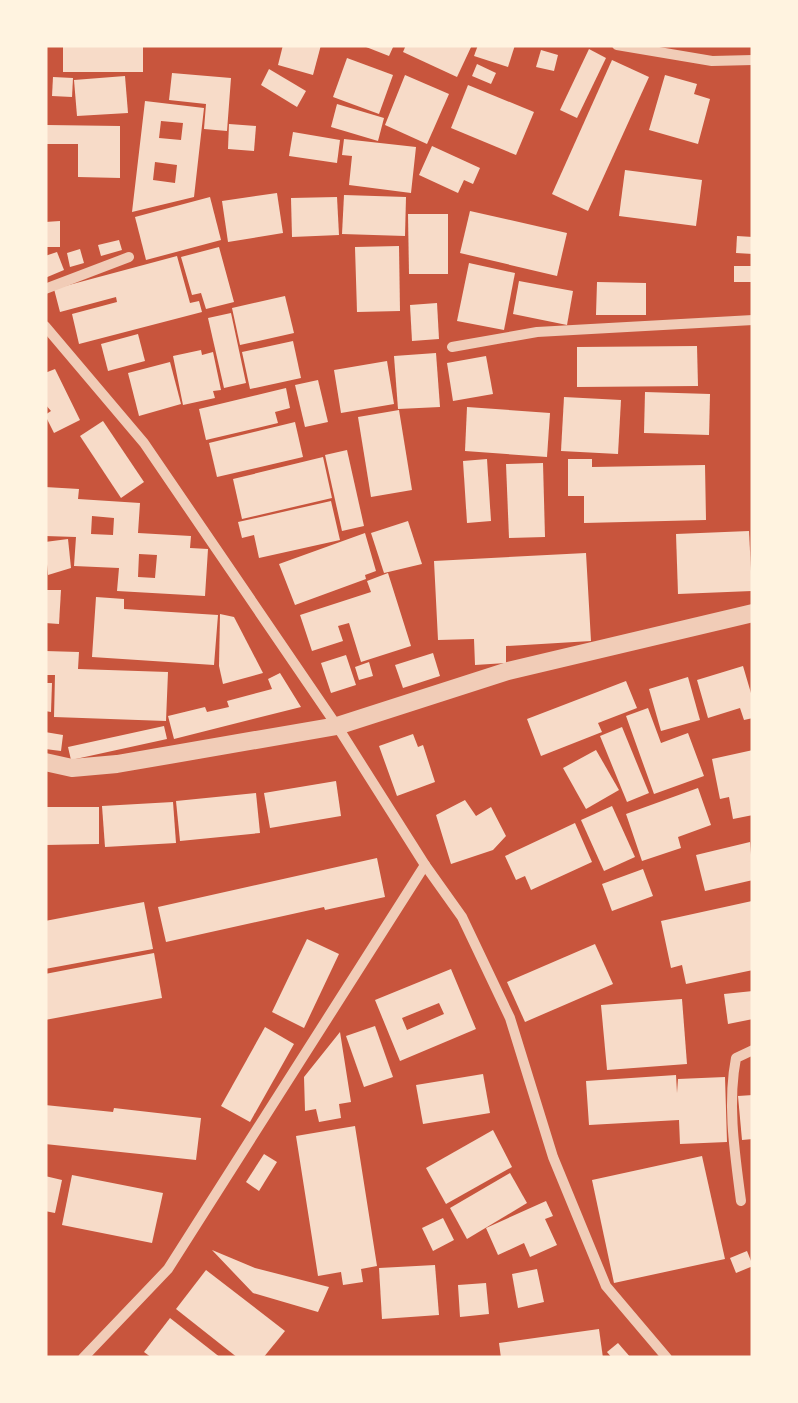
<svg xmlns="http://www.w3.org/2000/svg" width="798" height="1403" font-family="Figtree,sans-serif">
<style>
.building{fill:#f7dbc8;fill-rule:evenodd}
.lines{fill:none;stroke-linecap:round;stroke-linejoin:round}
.minor{stroke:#f1ccb7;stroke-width:10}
.tertiary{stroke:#f1ccb7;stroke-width:18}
</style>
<rect width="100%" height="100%" fill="#c8553d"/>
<g class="building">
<rect x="63" y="45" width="80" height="27"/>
<path d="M283 45H321L313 75 278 65Z"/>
<path d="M361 45H394L389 56Z"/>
<path d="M406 45H472L457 77 403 52Z"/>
<path d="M478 45H515L508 67 474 56Z"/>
<path d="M589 49 606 58 577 118 560 110Z"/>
<path d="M541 50 558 55 554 71 536 67Z"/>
<path d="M347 58 393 75 379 114 333 97Z"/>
<path d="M612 60 649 77 588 211 552 194Z"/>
<path d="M477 64 496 73 491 84 472 76Z"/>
<path d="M269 69 306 91 297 107 261 85Z"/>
<path d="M172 73 231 78 227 131 204 129 206 104 169 100Z"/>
<path d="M405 75 449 94 427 144 385 125Z"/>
<path d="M665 75 697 84 694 94 710 99 698 144 649 130Z"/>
<path d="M125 76 128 113 77 116 74 80Z"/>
<path d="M53 77 73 78 72 97 52 96Z"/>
<path d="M468 85 534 112 516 155 451 128Z"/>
<path d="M145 101 204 108 194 197 132 212ZM161 121 183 123 181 140 159 138ZM155 162 177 165 175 183 153 180Z"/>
<path d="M337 104 384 118 378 141 331 127Z"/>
<path d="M229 124 256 126 254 151 228 149Z"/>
<path d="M47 125 120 126V178L78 177V144H46Z"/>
<path d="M293 132 340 140 337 163 289 156Z"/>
<path d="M344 139 416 147 411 193 349 185 352 156 342 155Z"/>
<path d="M432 146 480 168 473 184 464 180 458 193 419 175Z"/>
<path d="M625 170 702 180 696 226 619 216Z"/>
<path d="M277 193 283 233 228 242 222 201Z"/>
<path d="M344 195 406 197 405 236 342 234Z"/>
<path d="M210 197 221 240 146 260 135 217Z"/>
<path d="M337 197 339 235 292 237 291 198Z"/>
<path d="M470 211 567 233 557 276 460 253Z"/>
<path d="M408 214H448V274H409Z"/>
<path d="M60 221V247H45V222Z"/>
<path d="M737 236 753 237V254L736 253Z"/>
<path d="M119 240 122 250 101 256 98 245Z"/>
<path d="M399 246 400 311 357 312 355 247Z"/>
<path d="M219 247 234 302 206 309 201 293 192 295 181 257Z"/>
<path d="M80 249 84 263 70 267 67 253Z"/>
<path d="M57 252 64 270 45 278V256Z"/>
<path d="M177 256 190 303 199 301 202 312 79 344 72 314 117 302 116 297 60 312 54 289Z"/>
<path d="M469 263 515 273 504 330 457 321Z"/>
<rect x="734" y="266" width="19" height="16"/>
<path d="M519 281 573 291 567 325 513 314Z"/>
<path d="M597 282 646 283V315H596Z"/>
<path d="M285 296 294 333 240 345 232 308Z"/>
<path d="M437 303 439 339 412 341 410 305Z"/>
<path d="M231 313 246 383 224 388 208 318Z"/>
<path d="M138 334 145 361 108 371 101 344Z"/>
<path d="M293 341 301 378 250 389 242 352Z"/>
<path d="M697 346 698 386 577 387V347Z"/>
<path d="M201 350 202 355 213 352 221 390 213 391 215 398 183 405 173 356Z"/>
<path d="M436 353 440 407 398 409 394 356Z"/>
<path d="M486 356 493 394 453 401 447 363Z"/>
<path d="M387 361 394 404 341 413 334 370Z"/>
<path d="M170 362 181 404 139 416 128 373Z"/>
<path d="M55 369 80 420 54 433 45 415 51 411 45 404V373Z"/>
<path d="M318 380 328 422 305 427 295 385Z"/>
<path d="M286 388 290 408 275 412 278 423 206 440 199 409Z"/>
<path d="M645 392 710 394 709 435 644 433Z"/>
<path d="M564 397 621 400 618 454 561 451Z"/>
<path d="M467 407 550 413 547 457 465 451Z"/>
<path d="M399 410 412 490 371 497 358 417Z"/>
<path d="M103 421 144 482 121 498 80 436Z"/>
<path d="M295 422 303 457 217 477 209 443Z"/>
<path d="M347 450 364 526 342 531 325 455Z"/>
<path d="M323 457 332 498 242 519 233 479Z"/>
<path d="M487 459 491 521 467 523 463 461Z"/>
<path d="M568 459H592V467L705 465 706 520 584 523V496H568Z"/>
<path d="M543 463 545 537 509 538 506 464Z"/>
<path d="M45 487 79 489 78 499 140 503 138 533 191 536 190 548 208 549 205 596 117 591 119 568 74 566 76 537 45 536ZM92 516 114 518 113 535 91 534ZM139 554 157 555 155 578 138 577Z"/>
<path d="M331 501 340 540 259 558 254 535 242 538 238 522Z"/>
<path d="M408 521 422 564 384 573 371 533Z"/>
<path d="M749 531 752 591 678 594 676 534Z"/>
<path d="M365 533 376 571 365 575 366 579 295 605 279 564Z"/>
<path d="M68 539 71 568 48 575 45 542Z"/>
<path d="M586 553 591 641 506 646V663L475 665 474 639 438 640 434 561Z"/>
<path d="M388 573 411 646 361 662 349 623 338 626 343 641 312 651 300 615 371 592 367 581Z"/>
<path d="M45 590H61L59 624 45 623Z"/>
<path d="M96 597 124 599V609L218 615 214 665 92 657Z"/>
<path d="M220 614 234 617 263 673 223 684 219 666Z"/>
<path d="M45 651 79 652 78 669 168 672 166 721 54 717 55 675H45Z"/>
<path d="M433 653 440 676 403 688 395 665Z"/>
<path d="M346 655 356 685 331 693 321 663Z"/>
<path d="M369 662 373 676 359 680 355 667Z"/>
<path d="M743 666 753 700V718L744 720 740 708 708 718 697 680Z"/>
<path d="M280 673 301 707 174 739 168 716 205 707 207 712 229 707 227 701 272 689 268 679Z"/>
<path d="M688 677 700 720 661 731 649 689Z"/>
<path d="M626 681 637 708 598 723 602 732 541 756 527 719Z"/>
<path d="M45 683H52L51 712 45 711Z"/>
<path d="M648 708 661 743 688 733 704 776 654 794 626 716Z"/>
<path d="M164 726 167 739 71 760 68 747Z"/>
<path d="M622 727 649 793 627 802 600 736Z"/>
<path d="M45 732 63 735 61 751 45 749Z"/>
<path d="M413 734 418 747 423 745 435 782 397 796 379 746Z"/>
<path d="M596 750 619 790 586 809 563 768Z"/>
<path d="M753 750V815L733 819 729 797 720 799 712 759Z"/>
<path d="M336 781 341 816 270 828 264 793Z"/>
<path d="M698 788 711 825 678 837 681 848 642 861 626 814Z"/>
<path d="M256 793 260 833 180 841 176 801Z"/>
<path d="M465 800 476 816 491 807 506 836 493 850 451 864 436 815Z"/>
<path d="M173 802 176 843 105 847 102 806Z"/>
<path d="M612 806 635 857 604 871 581 820Z"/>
<path d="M45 807H99V844L45 845Z"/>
<path d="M575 823 592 862 531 890 525 876 516 880 505 856Z"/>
<path d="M750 842 753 880 705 891 696 855Z"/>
<path d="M377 858 385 897 325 910 324 907 166 942 158 907Z"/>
<path d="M643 869 653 896 612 911 602 884Z"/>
<path d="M752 901 753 970 686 984 682 965 671 968 661 921Z"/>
<path d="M144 902 153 949 45 969V921Z"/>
<path d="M307 939 339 954 304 1028 272 1012Z"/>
<path d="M595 944 613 984 525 1022 507 982Z"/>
<path d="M154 953 162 998 45 1020V974Z"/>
<path d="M451 969 476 1029 400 1061 375 1000ZM439 1003 444 1014 407 1030 402 1018Z"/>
<path d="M753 991V1019L728 1024 724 994Z"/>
<path d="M682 999 687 1064 607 1070 601 1005Z"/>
<path d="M375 1026 393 1077 364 1087 346 1036Z"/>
<path d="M265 1027 294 1044 250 1122 221 1106Z"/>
<path d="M340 1032 351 1102 339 1104 341 1118 319 1122 316 1109 305 1111 304 1077Z"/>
<path d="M483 1074 490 1113 423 1124 416 1085Z"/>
<path d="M676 1075 677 1093 678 1079 725 1077 727 1142 680 1144 679 1120 589 1125 586 1081Z"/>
<path d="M753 1095V1139L742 1140 738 1096Z"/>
<path d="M45 1105 113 1112 114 1108 201 1118 196 1160 45 1144Z"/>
<path d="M355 1126 377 1266 361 1269 363 1282 343 1285 341 1272 318 1276 296 1136Z"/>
<path d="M493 1130 512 1167 446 1204 426 1168Z"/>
<path d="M264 1154 277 1162 259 1191 246 1182Z"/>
<path d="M702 1156 725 1259 614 1283 592 1180Z"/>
<path d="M510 1173 527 1203 467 1239 450 1208Z"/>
<path d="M72 1175 163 1193 152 1243 62 1225Z"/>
<path d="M45 1176 62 1180 55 1213 45 1211Z"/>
<path d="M546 1201 553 1216 545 1219 557 1245 530 1257 524 1243 498 1255 486 1228Z"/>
<path d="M443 1218 454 1240 433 1251 422 1228Z"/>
<path d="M212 1250 255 1268 329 1287 318 1312 253 1293Z"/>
<path d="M747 1251 753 1266 736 1273 730 1258Z"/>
<path d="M435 1265 439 1315 382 1319 379 1268Z"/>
<path d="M537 1269 544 1302 518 1308 512 1274Z"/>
<path d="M206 1270 285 1331 263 1358H238L176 1309Z"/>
<path d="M486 1283 489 1314 460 1317 458 1285Z"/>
<path d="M170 1318 221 1358H152L144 1352Z"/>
<path d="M599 1329 603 1358H501L499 1343Z"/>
<path d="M618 1343 631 1358H612L607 1352Z"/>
</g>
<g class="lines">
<g class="minor">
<path d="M617 45 712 61 753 60"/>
<path d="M45 289 129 257"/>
<path d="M45 326 144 443 337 726 425 865 462 917 510 1018 553 1157 606 1286 667 1358"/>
<path d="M452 347 537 332 753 320"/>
<path d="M741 1201C735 1155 727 1104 736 1058L753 1050"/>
<path d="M83 1358 168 1269 425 865"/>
</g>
<path class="tertiary" d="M45 762 72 768 117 764 337 726 508 671 753 613"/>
</g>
<rect width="798" height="1403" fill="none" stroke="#fff3e0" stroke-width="95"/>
</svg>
